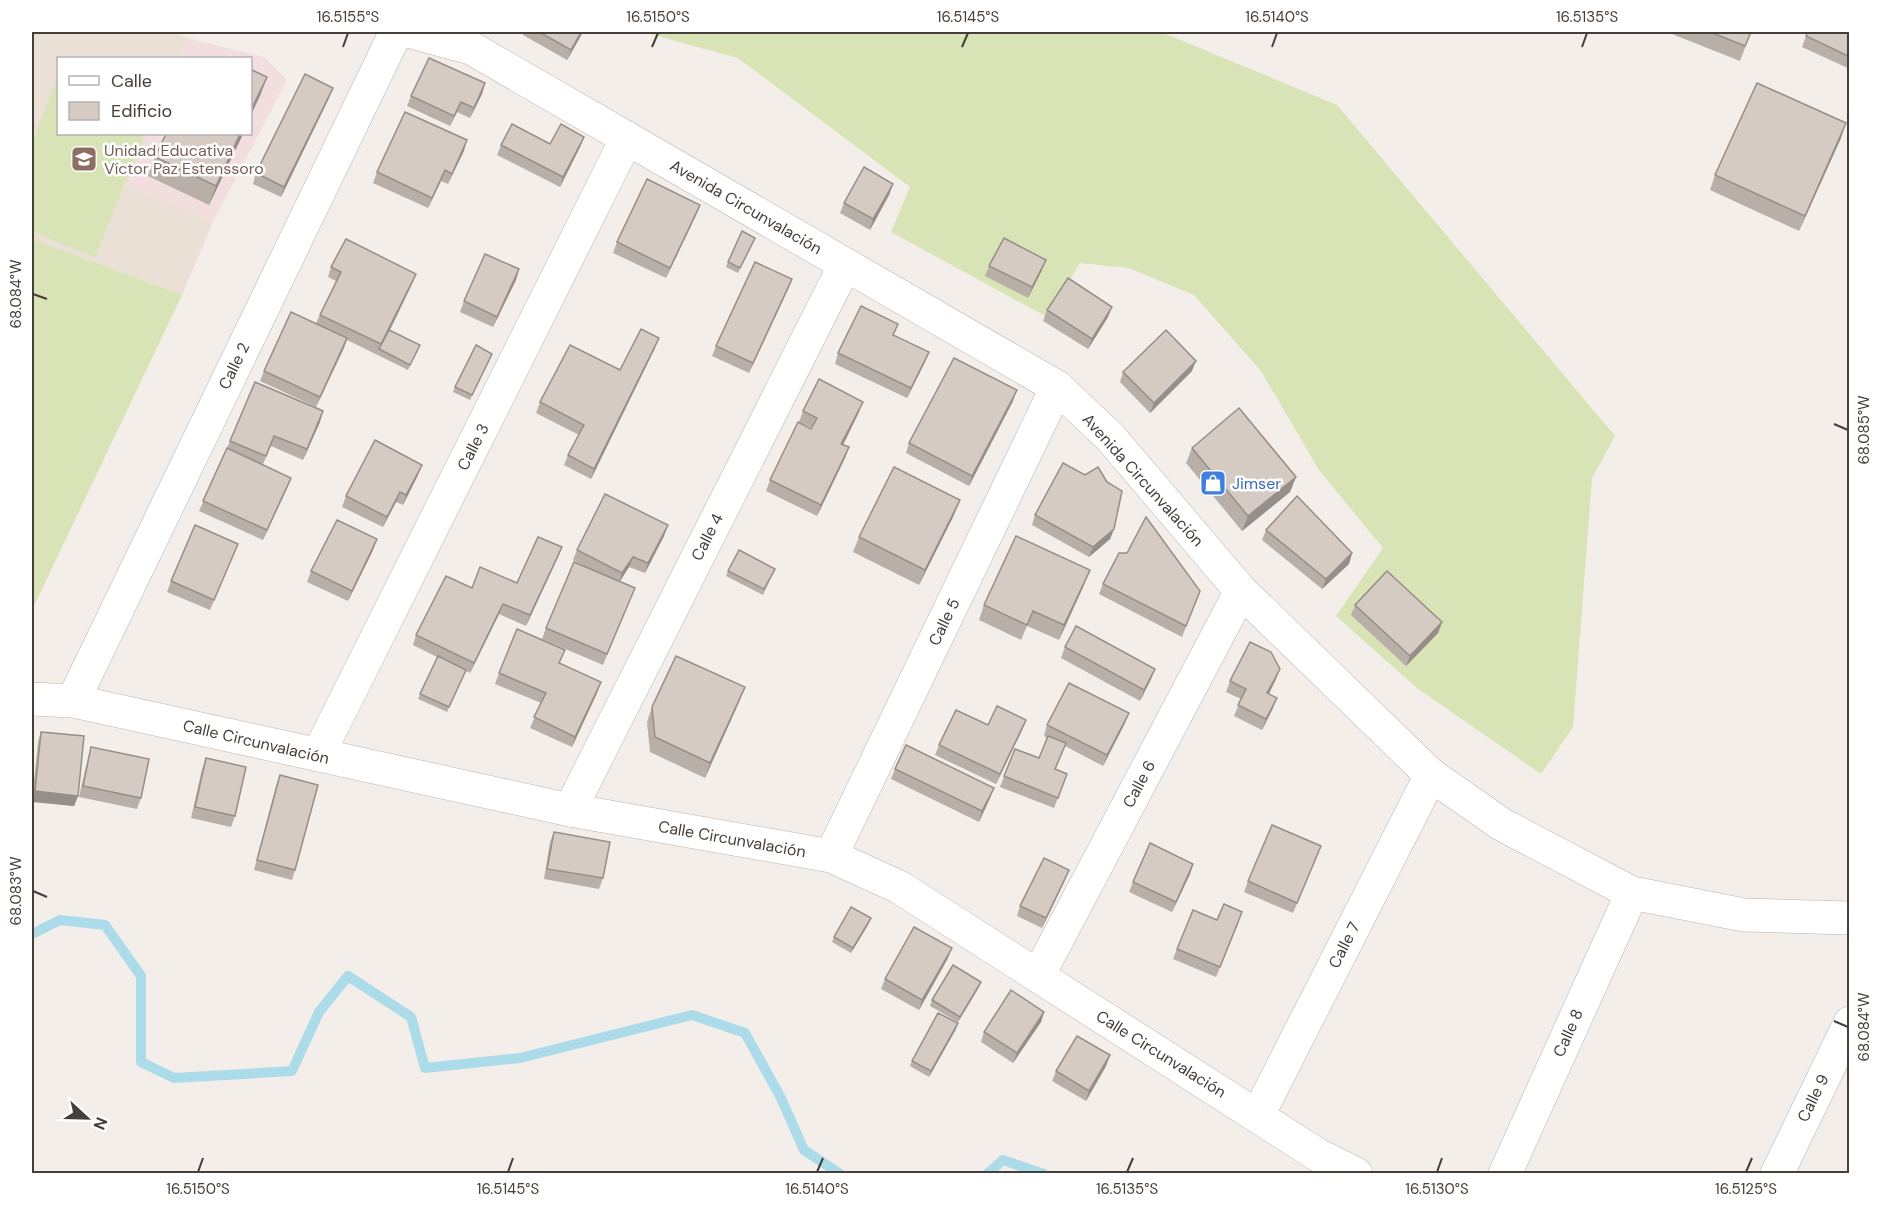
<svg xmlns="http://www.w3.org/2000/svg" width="1881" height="1205" font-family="'DM Sans',sans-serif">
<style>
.education{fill:#eae0d5}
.medical{fill:#f2dedf}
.grass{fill:#d8e3b6}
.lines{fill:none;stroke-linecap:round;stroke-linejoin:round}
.stream{stroke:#acdce9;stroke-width:10}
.minor-casing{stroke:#bdb4ad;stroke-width:34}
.minor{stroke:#fff;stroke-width:33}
.wall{fill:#b8afa8}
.shaded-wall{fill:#968e88}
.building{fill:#d6cbc3;stroke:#968e88;stroke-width:1.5}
.ticks{fill:none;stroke:#463e38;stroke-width:2}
.labels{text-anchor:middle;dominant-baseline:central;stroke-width:5;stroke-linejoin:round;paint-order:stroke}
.education-label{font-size:16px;fill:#785e54;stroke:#fff;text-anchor:start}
.street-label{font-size:16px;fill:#463e38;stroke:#fff}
.shop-label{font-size:16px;fill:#366cbe;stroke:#fff;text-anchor:start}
.neatline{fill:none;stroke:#463e38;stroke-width:2}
.ticks-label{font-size:15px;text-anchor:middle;fill:#463e38}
</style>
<rect width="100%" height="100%" fill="#f3eee9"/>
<path class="education" d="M32 32H173L195 40 186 39 178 58H58V134H148L127 185 213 222 182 295 32 239Z"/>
<path class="medical" d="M186 38 264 57 287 80 213 222 127 185 148 134H250V58H178Z"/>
<g class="grass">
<path d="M643 32H1161L1337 105 1615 436 1592 478 1573 727 1541 774 1417 688 1336 616 1383 548 1319 470 1261 371 1194 295 1129 268 1080 263 1047 317 891 232 910 187 738 58Z"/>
<path d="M58 76V134H144L95 257 32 231V144Z"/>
<path d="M32 239 182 295 32 610Z"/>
</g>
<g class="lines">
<g class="stream">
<path d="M32 934 60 920 105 925 141 976V1062L174 1078 292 1071 319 1012 348 976 411 1017 425 1068 520 1058 692 1015 745 1033 780 1096 804 1150 840 1174"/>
<path d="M987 1174 1003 1160 1044 1174"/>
</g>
<defs>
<g id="minor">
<path d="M412 32 471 48 1057 387 1110 437 1241 591 1431 775 1501 824 1632 893 1744 915 1850 918"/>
<path d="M32 699 73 701 570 810 831 856 899 887 1318 1155 1356 1174"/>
<path d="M73 701 396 32"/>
<path d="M318 755 627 138"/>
<path d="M570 810 845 265"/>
<path d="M831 856 1057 387"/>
<path d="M1038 976 1241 591"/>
<path d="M1258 1115 1431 775"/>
<path d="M1505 1174 1632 893"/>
<path d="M1777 1174 1850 1023"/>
</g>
</defs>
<use href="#minor" class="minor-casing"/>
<use href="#minor" class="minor"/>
</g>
<g class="wall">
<path d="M524 32H583L567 60 523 35Z"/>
<path d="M1667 32H1751L1740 61Z"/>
<path d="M1850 32V69L1802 47 1806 36Z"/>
<path d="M485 84 482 94 470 118 457 112 450 126 407 106 411 96Z"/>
<path d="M329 98 281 197 253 184 256 173Z"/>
<path d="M243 134 209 205 148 176 155 157Z"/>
<path d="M584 137 580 147 560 187 497 155 501 145 550 144Z"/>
<path d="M1841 138 1799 231 1710 190 1715 175Z"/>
<path d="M467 140 448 184 441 181 428 208 373 183 377 172Z"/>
<path d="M893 184 889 195 870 230 840 213 844 203Z"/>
<path d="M700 205 696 215 666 278 613 253 617 242Z"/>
<path d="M753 243 738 273 726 267 728 262Z"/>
<path d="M989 266 1042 270 1028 298 985 276Z"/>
<path d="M331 267 416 274 412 284 390 330 420 345 408 370 347 340 316 407 260 381 264 371 316 323 320 315 336 281 328 277Z"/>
<path d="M519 269 516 280 493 327 460 312 464 301Z"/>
<path d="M792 279 788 289 749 373 712 356 716 346Z"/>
<path d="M1047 310 1108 317 1088 349 1043 321Z"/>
<path d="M655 348 591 479 564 465 568 455 579 435 536 413 540 402 620 370Z"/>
<path d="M838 353 925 362 907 398 835 364Z"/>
<path d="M492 354 470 400 453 392 455 387Z"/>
<path d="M1192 371 1150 413 1120 382 1123 372Z"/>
<path d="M1013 401 969 486 906 453 909 443Z"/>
<path d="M803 411 859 412 843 445 849 447 845 458 817 516 766 491 770 480 812 428 799 422Z"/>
<path d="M320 422 303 460 271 446 263 464 287 488 263 540 199 511 230 441Z"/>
<path d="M1192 448 1296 477 1290 492 1242 531 1186 463Z"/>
<path d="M418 475 403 505 396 502 383 527 342 507 346 496Z"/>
<path d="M954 515 919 585 853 552 859 537Z"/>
<path d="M1035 515 1114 529 1110 539 1089 557 1032 525Z"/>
<path d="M1266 530 1352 553 1349 564 1322 589 1262 540Z"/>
<path d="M664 536 645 573 629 567 619 582 635 588 603 665 542 639 546 628 598 573 573 560 577 550Z"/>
<path d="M238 544 210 610 167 592 171 581Z"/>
<path d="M562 547 558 557 526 626 499 614 470 673 466 671 447 712 418 699 437 657 413 645 416 635 472 588 517 583Z"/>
<path d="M373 550 348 601 307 582 311 571Z"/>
<path d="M728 571 773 574 763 595 726 576Z"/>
<path d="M1103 584 1200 591 1182 637 1099 594Z"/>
<path d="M1084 585 1059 640 1027 626 1021 640 979 620 984 605Z"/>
<path d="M1355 605 1442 622 1438 633 1406 666 1351 615Z"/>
<path d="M1065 647 1151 679 1140 701 1061 658Z"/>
<path d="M560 663 597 693 572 747 530 728 541 703 495 684 499 673Z"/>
<path d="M1276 679 1269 694 1273 708 1262 730 1234 716 1241 699 1226 692 1230 681Z"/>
<path d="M745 687 739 702 705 778 650 752 647 722 652 707Z"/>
<path d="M1026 720 1022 730 996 784 935 755 939 745 988 725Z"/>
<path d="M1125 723 1103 766 1065 746 1056 769 1067 774 1054 808 1000 787 1015 749 1039 758 1047 738 1044 736 1047 725Z"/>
<path d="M41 732 78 796 74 806 32 801 38 742Z"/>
<path d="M91 747 141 798 137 809 79 797 88 758Z"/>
<path d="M206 758 235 816 231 827 191 818 202 769Z"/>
<path d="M895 769 990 798 979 822 891 779Z"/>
<path d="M280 775 295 870 292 880 254 870 276 786Z"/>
<path d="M554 832 603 878 599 889 544 879 550 842Z"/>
<path d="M1317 857 1293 913 1244 892 1248 881Z"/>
<path d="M1193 864 1190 874 1172 912 1129 892 1133 882Z"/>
<path d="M1065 880 1042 928 1017 916 1020 906Z"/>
<path d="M1217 920 1239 922 1216 977 1173 959 1177 949Z"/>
<path d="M869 923 851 953 832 942 834 937Z"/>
<path d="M948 958 919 1010 881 989 885 979Z"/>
<path d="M981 982 979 987 958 1022 930 1006 932 1000Z"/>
<path d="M1044 1012 1041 1022 1013 1063 981 1042 984 1032Z"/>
<path d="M956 1029 929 1077 910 1066 912 1061Z"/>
<path d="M1110 1055 1106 1066 1086 1101 1052 1081 1056 1071Z"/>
</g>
<g class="shaded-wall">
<path d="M581 32H583L567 60 571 50Z"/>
<path d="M267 77 260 96 250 117V112Z"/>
<path d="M485 83 482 94 470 118 474 108Z"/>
<path d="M333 88 329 98 281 197 284 187Z"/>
<path d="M461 102 457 112 450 126 454 116Z"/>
<path d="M1846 123 1841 138 1799 231 1805 216Z"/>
<path d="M240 134H243L209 205 216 186Z"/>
<path d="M584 137 580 147 560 187 563 177Z"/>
<path d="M467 140 464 151 448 184 452 174Z"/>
<path d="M445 170 441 181 428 208 432 198Z"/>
<path d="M893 184 889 195 870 230 873 219Z"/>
<path d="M700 205 696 215 666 278 670 268Z"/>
<path d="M1046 260 1042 270 1028 298 1032 287Z"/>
<path d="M519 269 516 280 493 327 497 317Z"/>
<path d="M416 274 412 284 380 350 381 344Z"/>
<path d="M792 279 788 289 749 373 753 363Z"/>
<path d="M1112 307 1108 317 1088 349 1092 339Z"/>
<path d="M347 338 344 348 316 407 320 397Z"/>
<path d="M659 338 655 348 591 479 594 469Z"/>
<path d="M929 352 925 362 907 398 911 388Z"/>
<path d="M1196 361 1192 371 1150 413 1154 403Z"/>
<path d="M1017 390 1013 401 969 486 972 476Z"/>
<path d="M863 402 859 412 838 455 841 444Z"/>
<path d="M323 411 320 422 303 460 307 449Z"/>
<path d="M849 447 845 458 817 516 821 505Z"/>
<path d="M422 465 418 475 403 505 406 495Z"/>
<path d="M1296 477 1290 492 1242 531 1248 516Z"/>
<path d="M291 478 287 488 263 540 267 530Z"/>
<path d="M400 492 396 502 383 527 387 517Z"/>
<path d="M960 500 954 515 919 585 925 570Z"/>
<path d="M668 525 664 536 645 573 648 563Z"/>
<path d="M1114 529 1110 539 1089 557 1093 547Z"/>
<path d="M377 539 373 550 348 601 352 591Z"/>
<path d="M562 547 558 557 526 626 530 615Z"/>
<path d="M1352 553 1349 564 1322 589 1326 579Z"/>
<path d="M633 557 629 567 619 583 622 573Z"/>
<path d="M1090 570 1084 585 1059 640 1064 625Z"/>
<path d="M503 604 499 614 470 673 474 663Z"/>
<path d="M1442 622 1438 633 1406 666 1410 656Z"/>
<path d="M1155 669 1151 679 1140 701 1144 690Z"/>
<path d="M1280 669 1276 679 1264 703 1267 693Z"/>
<path d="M601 682 597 693 572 747 575 737Z"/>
<path d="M745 687 739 702 705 778 710 763Z"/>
<path d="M1277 698 1273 708 1262 730 1266 719Z"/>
<path d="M1129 713 1125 723 1103 766 1107 755Z"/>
<path d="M1026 720 1022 730 996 784 1000 774Z"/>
<path d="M994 788 990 798 979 822 982 811Z"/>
<path d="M35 791 78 796 74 806 32 802Z"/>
<path d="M1193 864 1190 874 1172 912 1176 902Z"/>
<path d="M1069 870 1065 880 1042 928 1046 918Z"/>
<path d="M871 918 869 923 851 953 853 948Z"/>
<path d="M952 948 948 958 919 1010 922 1000Z"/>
<path d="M981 982 979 987 958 1022 960 1017Z"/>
<path d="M1044 1012 1041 1022 1013 1063 1017 1053Z"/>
<path d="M958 1023 956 1029 929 1077 931 1071Z"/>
<path d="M1110 1055 1106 1066 1086 1101 1089 1091Z"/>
</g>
<g class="building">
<path d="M539 32H581L571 50Z"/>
<path d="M1710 32H1751L1745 46Z"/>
<path d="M1808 32H1850V57L1806 36Z"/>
<path d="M429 58 485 83 474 108 461 102 454 116 411 96Z"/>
<path d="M250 69 267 77 250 112Z"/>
<path d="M305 74 333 88 284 187 256 173Z"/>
<path d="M1757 83 1846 123 1805 216 1715 175Z"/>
<path d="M405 112 467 140 452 174 445 170 432 198 377 172Z"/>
<path d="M512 124 550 144 561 124 584 137 563 177 501 145Z"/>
<path d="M166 134H240L216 186 155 157Z"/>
<path d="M864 167 893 184 873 219 844 203Z"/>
<path d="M647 179 700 205 670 268 617 242Z"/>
<path d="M742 231 755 238 740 268 728 262Z"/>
<path d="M1004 238 1046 260 1032 287 989 266Z"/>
<path d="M346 239 416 274 381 344 320 315 341 272 331 267Z"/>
<path d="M485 254 519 269 497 317 464 301Z"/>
<path d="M755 262 792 279 753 363 716 346Z"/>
<path d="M1068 278 1112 307 1092 339 1047 310Z"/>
<path d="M861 306 898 324 893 335 929 352 911 388 838 353Z"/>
<path d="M291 312 347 338 320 397 264 371Z"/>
<path d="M641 329 659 338 594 469 568 455 584 425 540 402 570 345 620 370Z"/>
<path d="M389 330 420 345 410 365 379 349Z"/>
<path d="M1166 330 1196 361 1154 403 1123 372Z"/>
<path d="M476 345 492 354 472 395 455 387Z"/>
<path d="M954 358 1017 390 972 476 909 443Z"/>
<path d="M819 379 863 402 841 444 849 447 821 505 770 480 798 422 811 429 817 418 803 411Z"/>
<path d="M255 382 323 411 307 449 274 436 266 456 230 441Z"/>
<path d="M1239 408 1296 477 1248 516 1192 448Z"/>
<path d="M375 440 422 465 406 495 400 492 387 517 346 496Z"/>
<path d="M227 448 291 478 267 530 203 501Z"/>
<path d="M1063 463 1085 475 1098 467 1107 482 1122 491 1114 529 1093 547 1035 515Z"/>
<path d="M894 467 960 500 925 570 859 537Z"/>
<path d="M605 494 668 525 648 563 633 557 622 573 577 550Z"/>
<path d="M1297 496 1352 553 1326 579 1266 530Z"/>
<path d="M1146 517 1200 591 1186 626 1103 584 1119 553H1127Z"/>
<path d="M337 520 377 539 352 591 311 571Z"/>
<path d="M195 525 238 544 214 600 171 581Z"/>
<path d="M1016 536 1090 570 1064 625 1033 611 1027 625 984 605Z"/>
<path d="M538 537 562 547 530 615 503 604 474 663 416 635 446 576 472 588 480 567 517 583Z"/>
<path d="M739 550 775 569 764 589 728 571Z"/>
<path d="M574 562 635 588 607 654 546 628Z"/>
<path d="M1387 571 1442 622 1410 656 1355 605Z"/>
<path d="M1076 626 1155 669 1144 690 1065 647Z"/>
<path d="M517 629 565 650 559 663 601 682 575 737 534 717 546 693 499 673Z"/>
<path d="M1250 642 1271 652 1280 669 1267 693 1277 698 1266 719 1238 705 1246 689 1230 681Z"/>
<path d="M438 656 466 670 449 707 420 694Z"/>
<path d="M676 656 745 687 710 763 655 737 652 707Z"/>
<path d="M1069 683 1129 713 1107 755 1047 725Z"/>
<path d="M997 706 1026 720 1000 774 939 745 956 710 988 725Z"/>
<path d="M41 732 84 736 78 796 35 791Z"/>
<path d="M1048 736 1066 743 1055 769 1067 774 1058 798 1004 776 1015 749 1039 758Z"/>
<path d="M906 745 994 788 982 811 895 769Z"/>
<path d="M91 747 149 759 141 798 83 786Z"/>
<path d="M206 758 246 767 235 816 195 807Z"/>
<path d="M280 775 318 785 295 870 257 860Z"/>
<path d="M1272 825 1321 846 1297 903 1248 881Z"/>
<path d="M554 832 610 842 603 878 547 869Z"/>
<path d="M1150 843 1193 864 1176 902 1133 882Z"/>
<path d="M1044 858 1069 870 1046 918 1020 906Z"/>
<path d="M1224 904 1242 912 1220 967 1177 949 1193 910 1217 920Z"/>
<path d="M851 907 871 918 853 948 834 937Z"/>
<path d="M914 927 952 948 922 1000 885 979Z"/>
<path d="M953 965 981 982 960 1017 932 1000Z"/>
<path d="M1011 990 1044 1012 1017 1053 984 1032Z"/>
<path d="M938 1013 958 1023 931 1071 912 1061Z"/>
<path d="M1077 1036 1110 1055 1089 1091 1056 1071Z"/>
</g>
<path class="ticks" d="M343 47 348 33M652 47 658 33M962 47 968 33M1272 47 1277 33M1582 47 1587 33M33 294 47 299M1834 424 1848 430M33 891 47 897M1834 1021 1848 1027M198 1172 203 1158M508 1172 513 1158M817 1172 823 1158M1127 1172 1133 1158M1437 1172 1442 1158M1746 1172 1752 1158"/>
<defs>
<symbol id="school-square" viewBox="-11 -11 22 22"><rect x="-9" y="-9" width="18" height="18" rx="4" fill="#8d6e63" stroke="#fff"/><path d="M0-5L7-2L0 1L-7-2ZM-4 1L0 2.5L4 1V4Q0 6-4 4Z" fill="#fff"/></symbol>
<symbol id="shop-square" viewBox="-11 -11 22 22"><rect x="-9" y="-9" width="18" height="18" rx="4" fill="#3f7fe0" stroke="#fff"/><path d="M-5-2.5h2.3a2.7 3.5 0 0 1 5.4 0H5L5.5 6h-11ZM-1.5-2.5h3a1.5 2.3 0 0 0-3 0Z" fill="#fff"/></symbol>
</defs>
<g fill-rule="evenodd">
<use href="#school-square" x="69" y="144" width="30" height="30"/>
<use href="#shop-square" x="1198" y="468" width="30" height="30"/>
</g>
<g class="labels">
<g class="education-label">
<text x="104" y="150">Unidad Educativa<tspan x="104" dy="18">Víctor Paz Estenssoro</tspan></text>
</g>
<g class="street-label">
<text transform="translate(746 207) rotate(30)">Avenida Circunvalación</text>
<text transform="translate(234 366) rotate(-64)">Calle 2</text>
<text transform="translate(473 447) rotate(-63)">Calle 3</text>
<text transform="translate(1143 480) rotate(48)">Avenida Circunvalación</text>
<text transform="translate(707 537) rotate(-63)">Calle 4</text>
<text transform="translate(944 622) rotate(-64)">Calle 5</text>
<text transform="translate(256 742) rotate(13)">Calle Circunvalación</text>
<text transform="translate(1139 784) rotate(-62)">Calle 6</text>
<text transform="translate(732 839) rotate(10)">Calle Circunvalación</text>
<text transform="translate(1344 945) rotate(-63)">Calle 7</text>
<text transform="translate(1568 1033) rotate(-66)">Calle 8</text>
<text transform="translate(1161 1054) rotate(32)">Calle Circunvalación</text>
<text transform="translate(1813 1098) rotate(-64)">Calle 9</text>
</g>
<g class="shop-label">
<text x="1232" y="483">Jimser</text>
</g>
</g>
<rect width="1881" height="1205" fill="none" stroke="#ffffff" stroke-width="66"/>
<rect x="57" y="57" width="195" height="78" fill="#ffffff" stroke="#b5b2af" stroke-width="1.5"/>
<rect x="69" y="76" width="30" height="9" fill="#ffffff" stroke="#b5b2af" stroke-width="1.5"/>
<text x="111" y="87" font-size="18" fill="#463e38">Calle</text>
<rect x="69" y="102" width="30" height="18" fill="#d6cbc3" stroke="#b5b2af" stroke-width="1.5"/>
<text x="111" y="117" font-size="18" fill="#463e38">Edificio</text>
<g transform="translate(87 1118) rotate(112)" stroke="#ffffff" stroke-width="4.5" paint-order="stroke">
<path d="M0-4.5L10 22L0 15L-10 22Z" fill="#463e38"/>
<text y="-9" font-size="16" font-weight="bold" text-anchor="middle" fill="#463e38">N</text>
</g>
<rect x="33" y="33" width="1815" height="1139" class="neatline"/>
<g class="ticks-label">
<text x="348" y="22">16.5155°S</text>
<text x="658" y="22">16.5150°S</text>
<text x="968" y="22">16.5145°S</text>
<text x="1277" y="22">16.5140°S</text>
<text x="1587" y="22">16.5135°S</text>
<text transform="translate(16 294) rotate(-90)" y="5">68.084°W</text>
<text transform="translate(1864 430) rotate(-90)" y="5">68.085°W</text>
<text transform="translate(16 891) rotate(-90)" y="5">68.083°W</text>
<text transform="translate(1864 1027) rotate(-90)" y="5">68.084°W</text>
<text x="198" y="1194">16.5150°S</text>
<text x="508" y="1194">16.5145°S</text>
<text x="817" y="1194">16.5140°S</text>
<text x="1127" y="1194">16.5135°S</text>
<text x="1437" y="1194">16.5130°S</text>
<text x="1746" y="1194">16.5125°S</text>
</g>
</svg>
